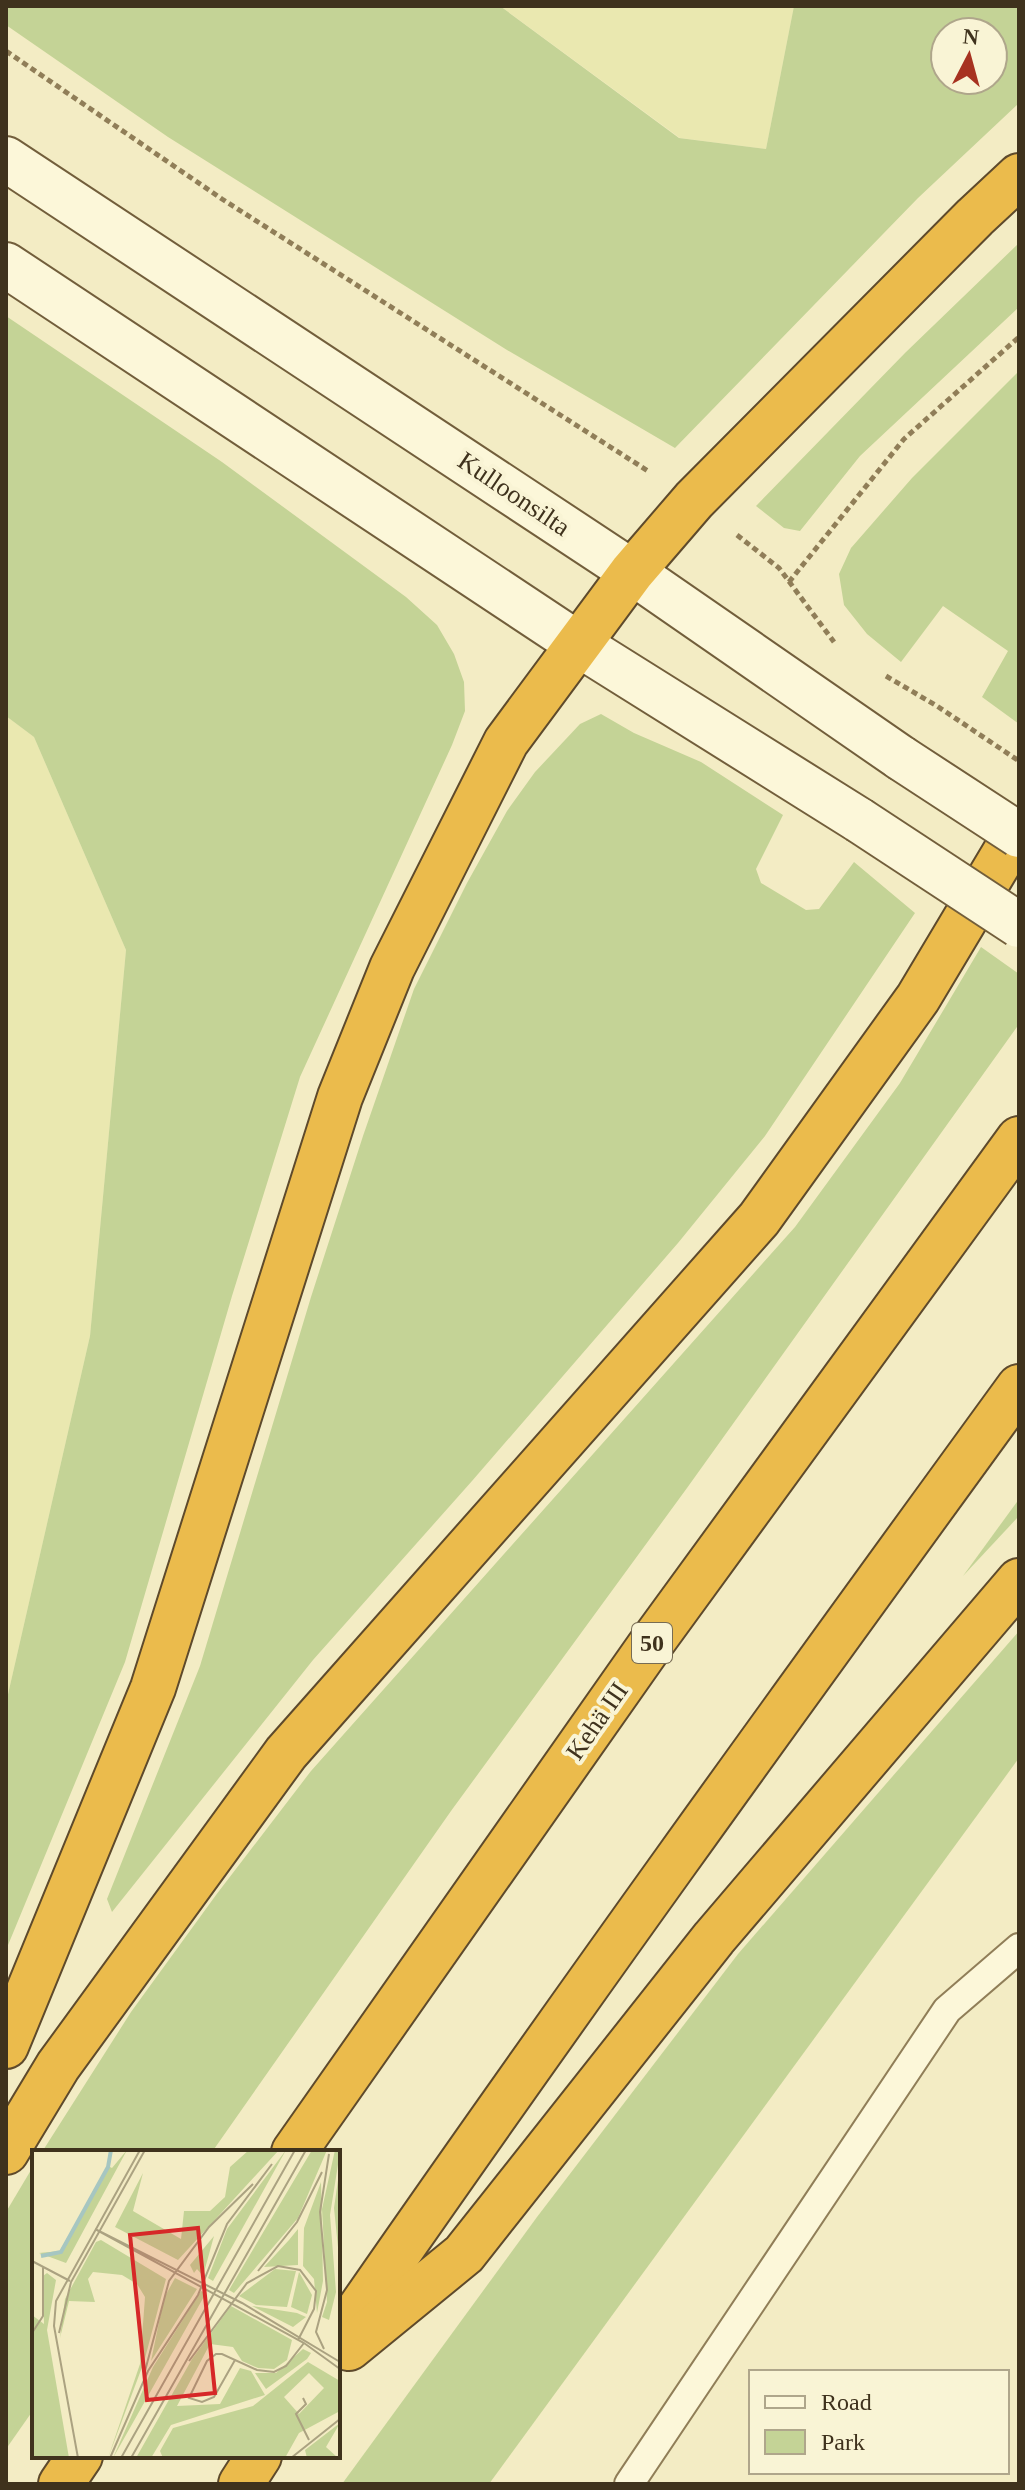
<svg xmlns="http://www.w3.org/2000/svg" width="1025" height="2490" font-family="'Times New Roman',serif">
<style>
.farmland{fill:#eae8b0}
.green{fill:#c4d396;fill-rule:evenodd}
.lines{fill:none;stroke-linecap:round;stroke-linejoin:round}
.lane-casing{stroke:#907e58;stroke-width:32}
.secondary-casing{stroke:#725e3b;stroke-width:48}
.highway-casing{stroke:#5e4a2c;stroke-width:48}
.path{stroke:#907e58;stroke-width:5;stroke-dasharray:6 4;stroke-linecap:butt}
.lane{stroke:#fcf7d9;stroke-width:28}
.secondary{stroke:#fcf7d9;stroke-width:44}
.highway{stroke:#ebbb4c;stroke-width:44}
.secondary-bridge-casing{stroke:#725e3b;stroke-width:48;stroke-linecap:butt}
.secondary-bridge{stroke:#fcf7d9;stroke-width:44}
.labels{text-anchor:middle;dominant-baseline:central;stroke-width:8;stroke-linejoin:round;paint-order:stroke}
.shield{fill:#f9f4d5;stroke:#776c54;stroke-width:2}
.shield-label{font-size:24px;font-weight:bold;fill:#3f321d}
.street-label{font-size:26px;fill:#3f321d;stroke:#f9f4d5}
.inset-river{fill:none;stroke:#a6c6c1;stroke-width:4}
.inset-road{fill:none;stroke:#aba281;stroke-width:2}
.view{fill:#d62828;fill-opacity:0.15;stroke:#d62828;stroke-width:4}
.inset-edge{fill:none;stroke:#3f321d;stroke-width:4}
</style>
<rect width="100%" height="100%" fill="#f3ecc4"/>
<g class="farmland">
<path d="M500 6H794L766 149 680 138Z"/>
<path d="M6 716 34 737 126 950 90 1336 6 1703Z"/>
</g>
<g class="green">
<path d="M6 6H500L679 138 766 149 794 6H1019V103L918 198 675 448 507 350 168 137 6 25ZM993 32V80H945V32Z"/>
<path d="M1019 243V307L860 456 800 531 784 528 756 506 905 353Z"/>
<path d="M6 316 222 462 406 597 437 625 454 654 464 682 465 711 452 745 300 1077 232 1296 125 1662 6 1950V1703L90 1336 126 950 34 737 6 716Z"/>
<path d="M1019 371V724L982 697 1008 651 943 606 901 662 867 634 844 605 839 574 851 548 912 478Z"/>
<path d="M601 714 634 733 701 762 783 815 756 869 761 883 806 910 819 909 854 862 915 913 765 1136 678 1243 472 1481 313 1660 112 1912 107 1899 200 1666 311 1297 363 1136 414 989 467 883 507 811 535 772 580 724Z"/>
<path d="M981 947 1019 974V1024L687 1488 451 1811 212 2152H42L131 2012 216 1895 311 1771 795 1227 900 1083Z"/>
<path d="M1019 1499V1516L963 1576Z"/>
<path d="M1019 1631V1758L489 2484H342L537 2217 738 1954Z"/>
<path d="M34 2165V2409L6 2449V2212Z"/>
</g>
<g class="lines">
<defs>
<path id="lane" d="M629 2484 947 2010 1019 1948"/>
<g id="secondary">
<path d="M6 159 632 572 901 758"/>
<path d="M6 265 578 644 859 820"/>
</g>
<g id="highway">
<path d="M6 2046 153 1688 340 1097 392 968 506 742 632 572 694 500 975 217 1019 176"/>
<path d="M6 2152 58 2066 286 1753 759 1219 918 998 1019 829"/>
<path d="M294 2152 653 1641 1019 1139"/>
<path d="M338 2340C560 2019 789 1703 1019 1387"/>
<path d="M349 2348 464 2254 714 1938 1019 1581"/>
<path d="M61 2484 80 2456"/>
<path d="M241 2484 259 2456"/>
</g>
</defs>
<use href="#lane" class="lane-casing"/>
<use href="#secondary" class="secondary-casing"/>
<use href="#highway" class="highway-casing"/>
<g class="path">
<path d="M6 51 222 199 648 471"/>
<path d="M737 535 779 568 834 642"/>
<path d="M789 582 904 439 1019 337"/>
<path d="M886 676 937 706 1019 761"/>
</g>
<use href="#lane" class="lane"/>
<use href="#secondary" class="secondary"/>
<use href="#highway" class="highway"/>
<defs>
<g id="secondary-bridge">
<path d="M901 758 1019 835"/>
<path d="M859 820 1019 925"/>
</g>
</defs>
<use href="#secondary-bridge" class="secondary-bridge-casing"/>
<use href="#secondary-bridge" class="secondary-bridge"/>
</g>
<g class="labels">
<rect class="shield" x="632" y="1623" width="40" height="40" rx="6"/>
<g class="shield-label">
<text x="652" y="1643">50</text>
</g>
<g class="street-label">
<text transform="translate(514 494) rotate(34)">Kulloonsilta</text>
<text transform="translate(597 1721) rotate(-55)">Kehä III</text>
</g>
</g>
<g transform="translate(32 2150)">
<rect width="308" height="308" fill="#f3ecc4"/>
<path d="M95 0 34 113 7 103 28 101 76 16 80 18ZM217 0H247L146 110 83 77 111 23 101 61 149 89 152 61H178L193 47 198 17ZM254 0 181 131 176 128 195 79ZM280 0H295L266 68 202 143 197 140ZM303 0 308 2 298 65 304 142 297 170 290 167 295 152 290 59ZM308 16V117L302 58ZM289 32 291 131 285 163 282 129 271 116 272 78ZM266 79V115L232 117 257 90ZM182 86 171 126 165 119 162 123 158 115ZM69 90 134 129 112 212 76 308 108 214 113 147 105 134 90 125 61 122 56 129 63 152 37 151 28 188 33 149 64 92ZM243 119 264 121 255 157 224 155 207 146ZM267 122 280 145 275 164 259 157ZM15 123 24 130 15 180 37 308H0V165L12 174 11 126ZM143 128 165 139 119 211 132 148ZM169 141 174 143 81 308 121 217ZM199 156 260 190 255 210 242 219 226 218 210 211 201 197 178 194 145 256 188 254 208 218 219 221 233 245 139 275 119 308H104L160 209ZM220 156 265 163 274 167 261 177ZM271 199 279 203 275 209 234 239 223 223H244ZM276 212 308 231V261L267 283 253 308H131L128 301 141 278 221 256ZM277 223 292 238 267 264 252 247ZM308 273 294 297 306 308H275L273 300Z" fill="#c4d396" fill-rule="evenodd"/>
<path class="inset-river" d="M9 106 29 102 76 17 79 0"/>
<path class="inset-road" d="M63 79 272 193 308 219M63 79 210 153 308 212M0 111 38 131M226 121 265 72 290 22M0 183 11 166V116M27 183 39 132 113 0M292 199 284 182 295 140 288 62 297 4M203 210 182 247 170 252 157 248 175 211 184 204H190L225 220 242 222 254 216 272 193M157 211 215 133 246 116 268 120 284 141 282 159 266 190M113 221 137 131 177 77 221 34M271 248 274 254 264 264 277 290M46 308 22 176 24 151 108 0M78 308 116 221 166 145 195 74 240 14M89 308 263 0M99 308 274 0M259 308 308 269"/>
<path class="view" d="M166 78 183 243 115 250 98 85Z"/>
<rect width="308" height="308" class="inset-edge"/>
</g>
<rect width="1025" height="2490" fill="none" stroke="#3f321d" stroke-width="16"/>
<rect x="749" y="2370" width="260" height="104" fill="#f9f4d5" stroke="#afa68b" stroke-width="2"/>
<rect x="765" y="2396" width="40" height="12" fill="#fcf7d9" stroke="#afa68b" stroke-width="2"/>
<text x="821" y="2410" font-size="24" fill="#3f321d">Road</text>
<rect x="765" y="2430" width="40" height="24" fill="#c4d396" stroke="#afa68b" stroke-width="2"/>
<text x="821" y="2450" font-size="24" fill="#3f321d">Park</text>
<g transform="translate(969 56) rotate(6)"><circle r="38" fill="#f9f4d5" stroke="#afa68b" stroke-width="2"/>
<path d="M0-6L14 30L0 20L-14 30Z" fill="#a73220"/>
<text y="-12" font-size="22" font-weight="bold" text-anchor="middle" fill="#3f321d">N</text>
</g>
</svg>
